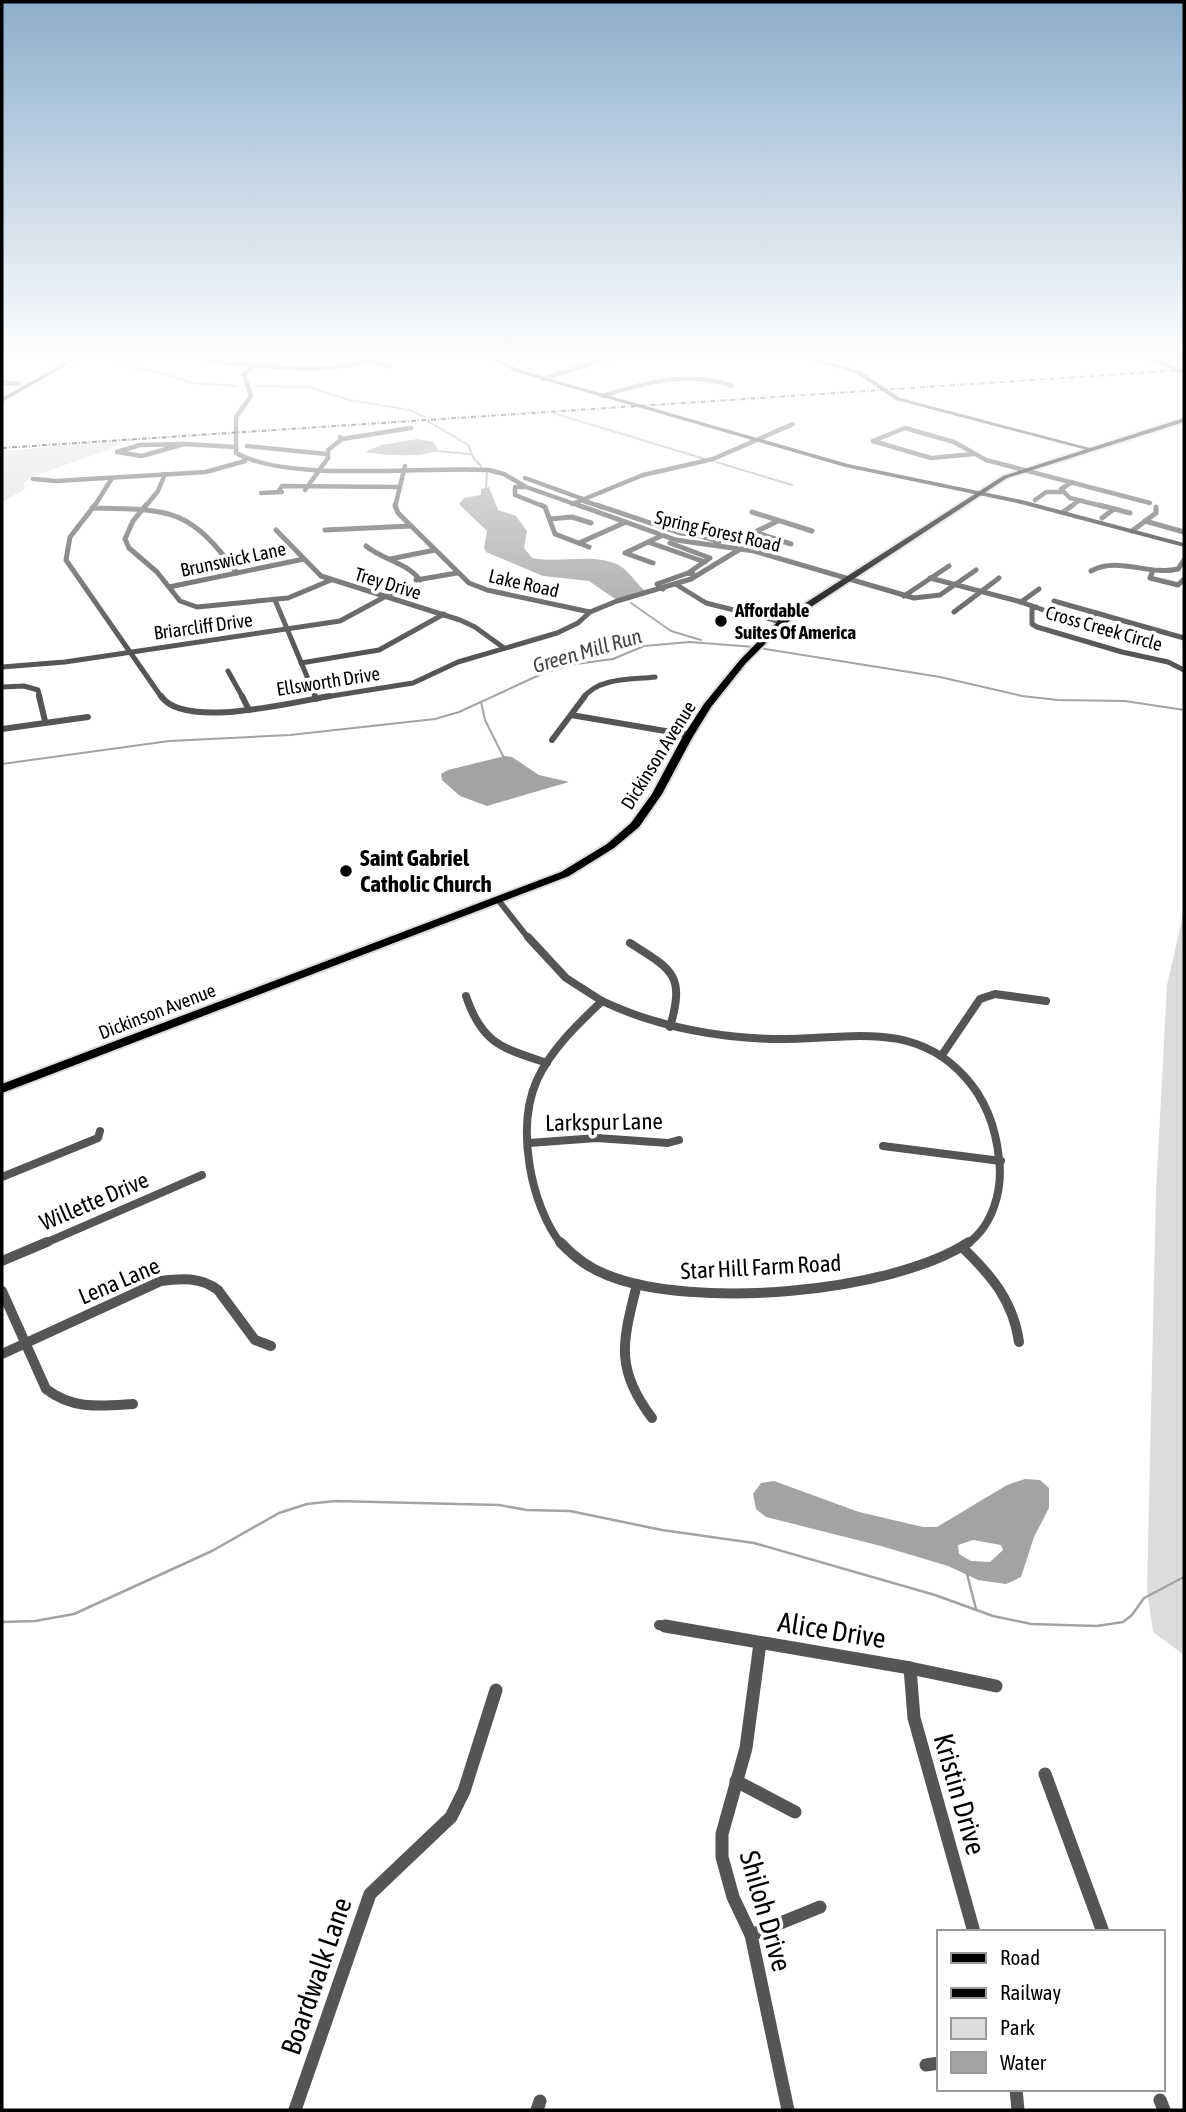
<svg xmlns="http://www.w3.org/2000/svg" width="1186" height="2112" font-family="'Asap Condensed',sans-serif">
<style>
.green{fill:#dcdcdc}
.water{fill:#a3a3a3;fill-rule:evenodd}
.lines{fill:none;stroke-linecap:round;stroke-linejoin:round}
.stream-far1{stroke:#a3a3a3;stroke-width:2}
.stream{stroke:#a3a3a3;stroke-width:2.5}
.primary-casing{stroke:#dbdbdb;stroke-width:4}
.street-far5{stroke:#555;stroke-width:4.5}
.street-far4{stroke:#555;stroke-width:5}
.street-far3{stroke:#555;stroke-width:6}
.street-far2{stroke:#555;stroke-width:8}
.street-far1{stroke:#555;stroke-width:10}
.street{stroke:#555;stroke-width:13}
.secondary{fill:#222;fill-rule:evenodd}
.primary{fill:#000;fill-rule:evenodd}
.rail{stroke:#000;stroke-width:2;stroke-dasharray:5 2 1 2;stroke-linecap:butt}
.poi-dot{fill:#000;stroke:#fff;stroke-width:2.5}
.labels{text-anchor:middle;dominant-baseline:central;stroke-width:7;stroke-linejoin:round;paint-order:stroke}
.far-street-label{font-size:19px;fill:#000;stroke:#fff}
.far-poi-label{font-size:19px;font-weight:bold;fill:#000;stroke:#fff;text-anchor:start}
.far-water-label{font-size:21px;font-style:italic;fill:#444;stroke:#fff}
.poi-label{font-size:23px;font-weight:bold;fill:#000;stroke:#fff;text-anchor:start}
.street-label{font-size:23px;fill:#000;stroke:#fff}
.near-street-label{font-size:28px;fill:#000;stroke:#fff}
</style>
<rect width="100%" height="100%" fill="#fff"/>
<g class="green">
<path d="M122 441 110 449 31 477 23 484 25 489 2 502V451Z"/>
<path d="M1184 911V1655L1153 1632 1147 1590 1156 1192 1167 985Z"/>
</g>
<g class="water">
<path d="M418 439 433 442 438 449C427 459 381 455 365 452L381 445Z"/>
<path d="M489 487 498 510 516 516 527 531 524 548 532 558C559 564 600 551 623 568 631 574 637 584 645 591L615 599 589 581 543 576 486 552 484 548 487 531 459 504 464 498 481 495V489Z"/>
<path d="M505 756 512 757 539 775 569 782 487 806 460 796 442 780 441 774 448 770Z"/>
<path d="M1025 1479 1040 1480 1049 1488V1508L1034 1537 1021 1577 1006 1584 978 1580 948 1566 881 1546 766 1517 756 1509 753 1494 761 1483 774 1481 859 1512 923 1527H937L1007 1485ZM973 1540 1001 1545 1003 1550 990 1562 971 1561 959 1554 958 1545Z"/>
</g>
<g class="lines">
<g class="stream-far1">
<path d="M122 355 117 361 127 367 163 373 191 383 237 386"/>
<path d="M257 386 308 387 350 400 409 410 425 417"/>
<path d="M553 413 705 459"/>
<path d="M428 421 468 445 474 459 481 466"/>
<path d="M436 451 470 454"/>
<path d="M716 462 792 485"/>
<path d="M486 488 487 472"/>
<path d="M631 603 671 631 701 640"/>
<path d="M759 648 940 677 1022 696 1058 700 1125 701 1184 710"/>
<path d="M481 702 485 720 504 758"/>
<path d="M2 764 169 741 290 735 435 719 459 712 546 672 576 664 613 659 644 646 690 642 754 647"/>
</g>
<g class="stream">
<path d="M967 1574 976 1609"/>
<path d="M2 1622 35 1621 74 1614 212 1551 279 1513 307 1504 335 1501 499 1505 527 1510 570 1511 662 1530 754 1543 935 1595 993 1616 1031 1624 1097 1626 1123 1622 1132 1615 1144 1598 1184 1577"/>
</g>
<defs>
<g id="primary">
<path d="M1137 355H1145L1184 370V374Z"/>
<path d="M1184 418V422L1007 478 785 624 746 663 711 707 692 738 662 794 639 827 614 848 569 876 2 1093V1084L561 872 607 844 631 823 652 794 682 738 704 704 740 660 779 620 1003 476Z"/>
</g>
</defs>
<use href="#primary" class="primary-casing"/>
<g class="street-far5">
<path d="M207 361C265 365 330 378 386 355"/>
<path d="M373 361 389 366"/>
<path d="M256 363 244 375 251 396 236 417V453C290 483 423 466 489 470L504 474 526 487 583 507"/>
<path d="M543 379 617 355"/>
<path d="M2 382 18 384"/>
<path d="M603 396C644 382 690 371 732 386"/>
<path d="M342 439 411 428"/>
<path d="M873 441 905 428 954 442 986 460 1150 503"/>
<path d="M873 441 931 458 974 454"/>
<path d="M184 444 236 447"/>
<path d="M184 444 142 456 117 452 140 445Z"/>
<path d="M247 446 327 454"/>
<path d="M525 478 583 499"/>
<path d="M33 479 56 481 206 472 245 461"/>
<path d="M1072 482 1061 489 1070 498 1106 507"/>
<path d="M525 487H515V495L545 507"/>
<path d="M305 490 328 458V450L342 439 340 437"/>
<path d="M278 492 282 486 399 487"/>
<path d="M261 493 282 492"/>
<path d="M581 500 602 507"/>
<path d="M1035 500 1046 492H1064"/>
<path d="M572 504 643 475 713 459 793 424"/>
<path d="M94 507 112 478"/>
<path d="M145 507 158 491 165 474"/>
<path d="M395 507 405 466"/>
<path d="M1070 507 1080 500"/>
</g>
<g class="street-far4">
<path d="M95 505 70 537 66 560 162 698"/>
<path d="M146 505 133 521 125 539 129 548 157 572 180 601 197 607 288 598 331 580"/>
<path d="M395 505 398 513 469 583 487 590 590 612"/>
<path d="M541 505 545 507 555 534 589 547"/>
<path d="M578 505 676 540 754 551 914 598 940 595 976 570"/>
<path d="M597 505 680 533 695 534 719 542"/>
<path d="M1099 505 1130 513"/>
<path d="M92 508C169 510 188 506 237 573"/>
<path d="M752 512 812 531"/>
<path d="M1063 512 1073 505"/>
<path d="M1102 518 1114 509"/>
<path d="M550 519 572 517 591 523"/>
<path d="M1145 521 1184 532"/>
<path d="M276 530 321 576 460 620 475 627 504 648"/>
<path d="M325 530 411 526"/>
<path d="M1132 531 1156 513V507"/>
<path d="M757 533 791 544"/>
<path d="M648 542 705 562"/>
<path d="M579 543 626 522"/>
<path d="M670 543 710 558 688 573"/>
<path d="M750 543 762 546 776 539"/>
<path d="M366 546C383 560 406 562 420 580"/>
<path d="M390 559 435 550"/>
<path d="M653 563 625 553 663 535"/>
<path d="M1091 571C1118 556 1149 576 1178 569L1184 560"/>
<path d="M1152 573 1150 578 1178 585 1184 579"/>
<path d="M930 578 1021 602 1083 624 1096 613"/>
<path d="M416 580 457 573"/>
<path d="M677 585 706 603 782 622"/>
<path d="M169 587 304 559"/>
<path d="M663 589 657 584 688 573 693 574"/>
<path d="M904 596 949 566"/>
<path d="M275 600 316 698"/>
<path d="M1054 601 1184 638"/>
<path d="M1021 602 1039 589"/>
<path d="M1036 607 1032 609V624L1037 627 1122 652 1168 662 1184 670"/>
<path d="M954 612 999 578"/>
<path d="M301 663 379 650 444 614"/>
<path d="M2 667 65 662 340 621 401 588"/>
<path d="M228 671 243 698"/>
<path d="M2 687 24 686 38 690 40 698"/>
<path d="M319 698 413 683 458 662 557 633 578 623 590 612 617 601 691 579 755 540 757 531 778 521"/>
<path d="M583 698C599 677 631 680 655 677"/>
</g>
<g class="street-far3">
<path d="M39 696 45 721"/>
<path d="M161 696C184 730 294 702 330 696"/>
<path d="M242 696 249 710"/>
<path d="M315 696 316 699"/>
<path d="M571 715 689 735"/>
<path d="M2 729 88 717"/>
<path d="M552 740 585 696"/>
<path d="M499 901 529 939"/>
</g>
<g class="street-far2">
<path d="M528 937 566 978 602 1001"/>
<path d="M630 943C673 970 685 975 670 1027"/>
<path d="M466 996C482 1044 502 1048 547 1063"/>
<path d="M602 1001C655 1026 713 1037 771 1039 842 1041 911 1017 965 1077 986 1100 996 1128 999 1159 1003 1189 993 1226 967 1244"/>
<path d="M942 1055 980 999 995 994 1046 1001"/>
<path d="M529 1143 597 1138 668 1143 679 1140"/>
<path d="M883 1146 1001 1161"/>
<path d="M2 1177 98 1138 100 1131"/>
<path d="M43 1244 202 1175"/>
<path d="M561 1244C530 1204 516 1127 537 1080 551 1049 578 1024 602 1001"/>
</g>
<g class="street-far1">
<path d="M560 1242C574 1257 588 1268 607 1275 693 1310 892 1293 969 1242"/>
<path d="M963 1248C992 1276 1013 1301 1019 1342"/>
<path d="M2 1261 47 1242"/>
<path d="M637 1284C623 1341 614 1368 652 1418"/>
<path d="M2 1291 46 1389C73 1410 101 1406 133 1404"/>
<path d="M2 1354 161 1281C181 1278 201 1277 218 1290L255 1340 271 1346"/>
<path d="M659 1625 675 1628"/>
</g>
<g class="street">
<path d="M665 1626 910 1668 996 1686"/>
<path d="M760 1643 746 1748 722 1834V1857L733 1897 751 1935 788 2110"/>
<path d="M910 1668 914 1718 974 1932"/>
<path d="M1045 1774 1103 1932"/>
<path d="M736 1781 795 1812"/>
<path d="M751 1935 820 1907"/>
<path d="M926 2065 939 2063"/>
<path d="M1016 2089 1018 2110"/>
<path d="M1160 2100 1164 2110"/>
<path d="M295 2110 370 1894 451 1817 464 1791 496 1690"/>
<path d="M537 2110 540 2101"/>
</g>
<g class="secondary">
<path d="M78 355H85L2 402V398Z"/>
<path d="M483 355H490L520 370 848 464 1022 500 1184 543V547L1021 504 845 467 516 372Z"/>
<path d="M795 355H803L860 371 900 398 1094 449 1091 451 896 400 856 373Z"/>
</g>
<use href="#primary" class="primary"/>
<path class="rail" d="M2 448 1184 370"/>
</g>
<linearGradient id="sky" x2="0" y2="1"><stop stop-color="#8cadcc"/><stop offset="0.55" stop-color="#fff"/><stop offset="1" stop-color="#fff" stop-opacity="0"/></linearGradient>
<rect width="1186" height="650" fill="url(#sky)"/>
<g class="poi-dot">
<circle cx="721" cy="621" r="7"/>
<circle cx="346" cy="871" r="7"/>
</g>
<g class="labels">
<g class="far-street-label">
<text transform="translate(718 531) rotate(13)">Spring Forest Road</text>
<text transform="translate(233 559) rotate(-12)">Brunswick Lane</text>
<text transform="translate(388 583) rotate(17)">Trey Drive</text>
<text transform="translate(524 583) rotate(13)">Lake Road</text>
<text transform="translate(203 626) rotate(-8)">Briarcliff Drive</text>
<text transform="translate(1104 628) rotate(16)">Cross Creek Circle</text>
<text transform="translate(328 681) rotate(-9)">Ellsworth Drive</text>
<text transform="translate(658 755) rotate(-58)">Dickinson Avenue</text>
<text transform="translate(157 1011) rotate(-21)">Dickinson Avenue</text>
</g>
<g class="far-poi-label">
<text x="735" y="610">Affordable<tspan x="735" dy="22">Suites Of America</tspan></text>
</g>
<g class="far-water-label">
<text transform="translate(587 650) rotate(-16)">Green Mill Run</text>
</g>
<g class="poi-label">
<text x="360" y="858">Saint Gabriel<tspan x="360" dy="26">Catholic Church</tspan></text>
</g>
<g class="street-label">
<text transform="translate(604 1122) rotate(-1)">Larkspur Lane</text>
<text transform="translate(94 1201) rotate(-23)">Willette Drive</text>
<text transform="translate(761 1267) rotate(-3)">Star Hill Farm Road</text>
<text transform="translate(119 1281) rotate(-23)">Lena Lane</text>
</g>
<g class="near-street-label">
<text transform="translate(832 1630) rotate(9)">Alice Drive</text>
<text transform="translate(960 1794) rotate(74)">Kristin Drive</text>
<text transform="translate(766 1911) rotate(74)">Shiloh Drive</text>
<text transform="translate(316 1976) rotate(-71)">Boardwalk Lane</text>
</g>
</g>
<rect width="1186" height="2112" fill="none" stroke="#000000" stroke-width="7"/>
<rect x="937" y="1930" width="228" height="161" fill="#ffffff" stroke="#999999" stroke-width="2"/>
<rect x="951" y="1953" width="35" height="10" fill="#000000" stroke="#999999" stroke-width="2"/>
<text x="1000" y="1965" font-size="21" fill="#000000">Road</text>
<rect x="951" y="1988" width="35" height="10" fill="#000000" stroke="#999999" stroke-width="2"/>
<text x="1000" y="2000" font-size="21" fill="#000000">Railway</text>
<rect x="951" y="2018" width="35" height="21" fill="#dcdcdc" stroke="#999999" stroke-width="2"/>
<text x="1000" y="2035" font-size="21" fill="#000000">Park</text>
<rect x="951" y="2052" width="35" height="21" fill="#a3a3a3" stroke="#999999" stroke-width="2"/>
<text x="1000" y="2070" font-size="21" fill="#000000">Water</text>
</svg>
